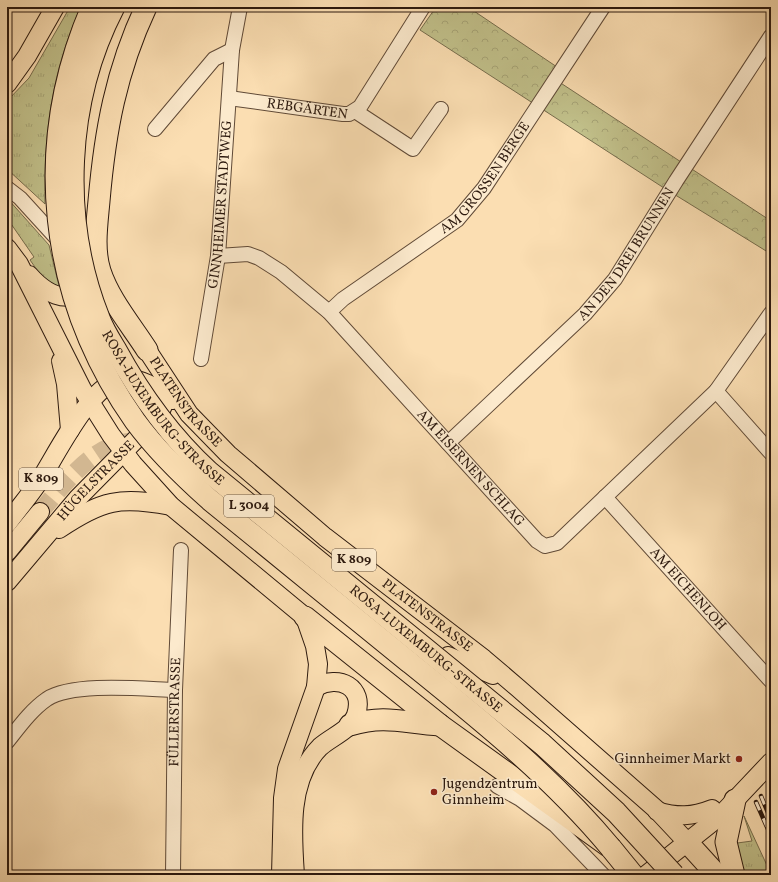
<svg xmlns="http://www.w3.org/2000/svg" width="778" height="882" font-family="Vollkorn,serif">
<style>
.grass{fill:url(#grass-tufts);stroke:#766c4c}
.park{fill:url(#park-crowns);stroke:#766c4c}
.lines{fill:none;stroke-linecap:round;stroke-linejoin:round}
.major-tunnel{stroke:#d2b791;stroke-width:18;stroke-dasharray:18 9;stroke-linecap:butt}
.minor-casing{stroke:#604a37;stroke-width:16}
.major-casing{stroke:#2c190e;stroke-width:20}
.highway-casing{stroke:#2c190e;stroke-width:23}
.minor{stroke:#fceacd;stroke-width:14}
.major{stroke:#fbdeb2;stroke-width:18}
.highway{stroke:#fbdeb2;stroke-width:21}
.rail-casing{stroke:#2c190e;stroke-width:4.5}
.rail{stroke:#fceacd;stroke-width:3;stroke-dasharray:9;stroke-linecap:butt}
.highway-bridge-casing{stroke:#2c190e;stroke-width:23;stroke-linecap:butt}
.highway-bridge{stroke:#fbdeb2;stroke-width:21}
.poi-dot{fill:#8f2418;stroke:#fceacd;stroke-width:1.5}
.labels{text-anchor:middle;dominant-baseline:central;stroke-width:3;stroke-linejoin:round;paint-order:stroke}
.shield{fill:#fceacd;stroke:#6a5847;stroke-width:1}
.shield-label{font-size:13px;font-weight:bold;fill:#2c190e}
.street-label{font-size:14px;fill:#2c190e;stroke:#fceacd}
.poi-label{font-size:14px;fill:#2c190e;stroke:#fceacd;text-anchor:end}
</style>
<defs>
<pattern id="grass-tufts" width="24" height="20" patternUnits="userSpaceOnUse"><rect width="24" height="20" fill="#c1c08a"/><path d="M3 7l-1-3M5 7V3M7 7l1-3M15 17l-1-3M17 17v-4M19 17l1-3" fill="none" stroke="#a6a476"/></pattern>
<pattern id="park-crowns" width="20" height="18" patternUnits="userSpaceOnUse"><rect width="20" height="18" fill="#c1c08a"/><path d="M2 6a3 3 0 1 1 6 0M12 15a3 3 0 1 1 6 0" fill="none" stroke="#a6a476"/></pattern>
</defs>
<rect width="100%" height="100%" fill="#fbdeb2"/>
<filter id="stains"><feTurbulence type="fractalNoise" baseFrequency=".005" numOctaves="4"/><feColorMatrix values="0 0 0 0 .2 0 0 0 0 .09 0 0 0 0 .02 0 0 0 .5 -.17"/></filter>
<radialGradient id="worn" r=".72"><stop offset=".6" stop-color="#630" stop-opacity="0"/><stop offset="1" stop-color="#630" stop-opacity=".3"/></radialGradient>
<g class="grass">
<path d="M70 7H81C52 69 43 137 45 204L7 169V101L29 78Z"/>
<path d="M7 198 49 245 60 290 42 277 30 260 34 257 7 218Z"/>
<path d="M744 816 771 874V875H741L730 844 752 841Z"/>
</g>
<path class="park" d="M436 7H468L557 67 550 76 771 221V254L664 188 420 30Z"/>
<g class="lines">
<path class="major-tunnel" d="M40 512C62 487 94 442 132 442"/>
<defs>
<g id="minor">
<path id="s1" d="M229 98 343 114H349L360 107 423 7"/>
<path d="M355 111 413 149 441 109"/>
<path d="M155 129 214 59 232 50"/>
<path d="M7 188 20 198 61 243"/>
<path id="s2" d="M218 256 248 254 259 258 281 272 329 312 537 541 545 546 557 543 716 391 771 313"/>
<path id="s3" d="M329 312 343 299 457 220 484 188 603 7"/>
<path id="s4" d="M201 359 218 256 232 50 240 7"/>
<path d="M716 391 771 453"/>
<path id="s5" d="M448 443 585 314 615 279 676 181 771 36"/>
<path id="s6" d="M605 497 771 681"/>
<path d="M7 742C19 727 31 710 47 699 73 682 143 689 175 690"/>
<path d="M497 786 520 799 555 825 603 875"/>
<path id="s7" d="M173 875 175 690 181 550"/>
</g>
<g id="major">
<path d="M7 84 27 56 55 7"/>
<path d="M7 248 19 264 82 389 111 435 133 464 171 506 305 617 315 646 318 664 316 687 287 769 283 798 281 875"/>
<path d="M29 275C44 292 66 306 87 289"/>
<path id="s8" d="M147 350 189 414 228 454 325 537 484 659 518 688 657 810 687 842"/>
<path d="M61 361 66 384 70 430"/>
<path d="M7 524C18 509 30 495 40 480 57 454 91 382 123 379 142 377 157 389 172 400"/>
<path d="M59 529C102 500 120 496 171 506"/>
<path d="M7 552 40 512"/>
<path id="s9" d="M7 582 78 498 158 417 165 401 163 378"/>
<path d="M448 656 493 675"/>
<path d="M657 811C677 817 692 817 712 809"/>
<path d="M295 875C292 833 288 779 320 747 331 737 351 730 356 715 365 687 339 674 316 687"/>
<path d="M646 875 720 816 771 762"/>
</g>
<g id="highway">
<path d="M146 7C116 71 105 131 99 201 97 224 93 249 100 271 109 299 131 325 147 350"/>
<path d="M305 617 440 725 611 848 633 875"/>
<path d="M350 725C386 714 404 723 440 725"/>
<path d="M687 842 717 875"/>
<path d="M734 875 726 842 735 800"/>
</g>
</defs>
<use href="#minor" class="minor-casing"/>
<use href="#major" class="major-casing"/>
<use href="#highway" class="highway-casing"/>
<use href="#minor" class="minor"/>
<use href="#major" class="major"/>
<use href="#highway" class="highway"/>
<defs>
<g id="rail">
<path d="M761 796 771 820"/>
<path d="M756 802 771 836"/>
</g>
</defs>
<use href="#rail" class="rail-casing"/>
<use href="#rail" class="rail"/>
<defs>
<g id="highway-bridge">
<path d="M92 7C32 146 48 297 135 421 157 451 183 476 210 500 276 554 343 608 409 662 481 720 552 777 611 848"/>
<path id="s10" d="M114 7C65 101 60 220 99 318 103 329 110 340 116 350 141 396 170 436 209 472L542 744 616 812 674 875"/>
</g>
</defs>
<use href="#highway-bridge" class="highway-bridge-casing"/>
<use href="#highway-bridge" class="highway-bridge"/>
</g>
<g class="poi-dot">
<circle cx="739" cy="759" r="4"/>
<circle cx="434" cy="792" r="4"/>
</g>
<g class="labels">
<g class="shield">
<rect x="19" y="468" width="44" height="22" rx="3"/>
<rect x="224" y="495" width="50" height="22" rx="3"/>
<rect x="332" y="549" width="44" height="22" rx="3"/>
</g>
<g class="shield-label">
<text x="41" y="479">K 809</text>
<text x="249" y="506">L 3004</text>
<text x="354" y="560">K 809</text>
</g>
<g class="street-label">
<text stroke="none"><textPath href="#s1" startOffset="79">REBGÄRTEN</textPath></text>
<text stroke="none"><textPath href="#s3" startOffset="208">AM GROSSEN BERGE</textPath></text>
<text stroke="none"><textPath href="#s4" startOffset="156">GINNHEIMER STADTWEG</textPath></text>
<text stroke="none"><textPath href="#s5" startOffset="261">AN DEN DREI BRUNNEN</textPath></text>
<text stroke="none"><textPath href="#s8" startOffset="65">PLATENSTRASSE</textPath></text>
<text stroke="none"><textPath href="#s10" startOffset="432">ROSA-LUXEMBURG-STRASSE</textPath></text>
<text stroke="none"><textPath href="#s2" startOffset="341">AM EISERNEN SCHLAG</textPath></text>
<text stroke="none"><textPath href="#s9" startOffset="135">HÜGELSTRASSE</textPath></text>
<text stroke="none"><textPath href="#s6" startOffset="124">AM EICHENLOH</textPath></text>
<text stroke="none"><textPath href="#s8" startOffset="389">PLATENSTRASSE</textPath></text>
<text stroke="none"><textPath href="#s10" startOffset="791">ROSA-LUXEMBURG-STRASSE</textPath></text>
<text stroke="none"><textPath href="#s7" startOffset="163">FÜLLERSTRASSE</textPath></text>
</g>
<g class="poi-label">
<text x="731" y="759">Ginnheimer Markt</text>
<text x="442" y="784" text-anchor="start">Jugendzentrum<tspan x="442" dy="16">Ginnheim</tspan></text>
</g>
</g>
<rect width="778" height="882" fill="none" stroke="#fbdeb2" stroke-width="24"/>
<rect x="8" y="8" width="762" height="866" fill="none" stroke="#2c190e" stroke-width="2"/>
<rect x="12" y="12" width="754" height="858" fill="none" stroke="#2c190e"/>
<rect width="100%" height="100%" filter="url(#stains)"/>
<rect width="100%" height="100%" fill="url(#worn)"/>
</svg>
